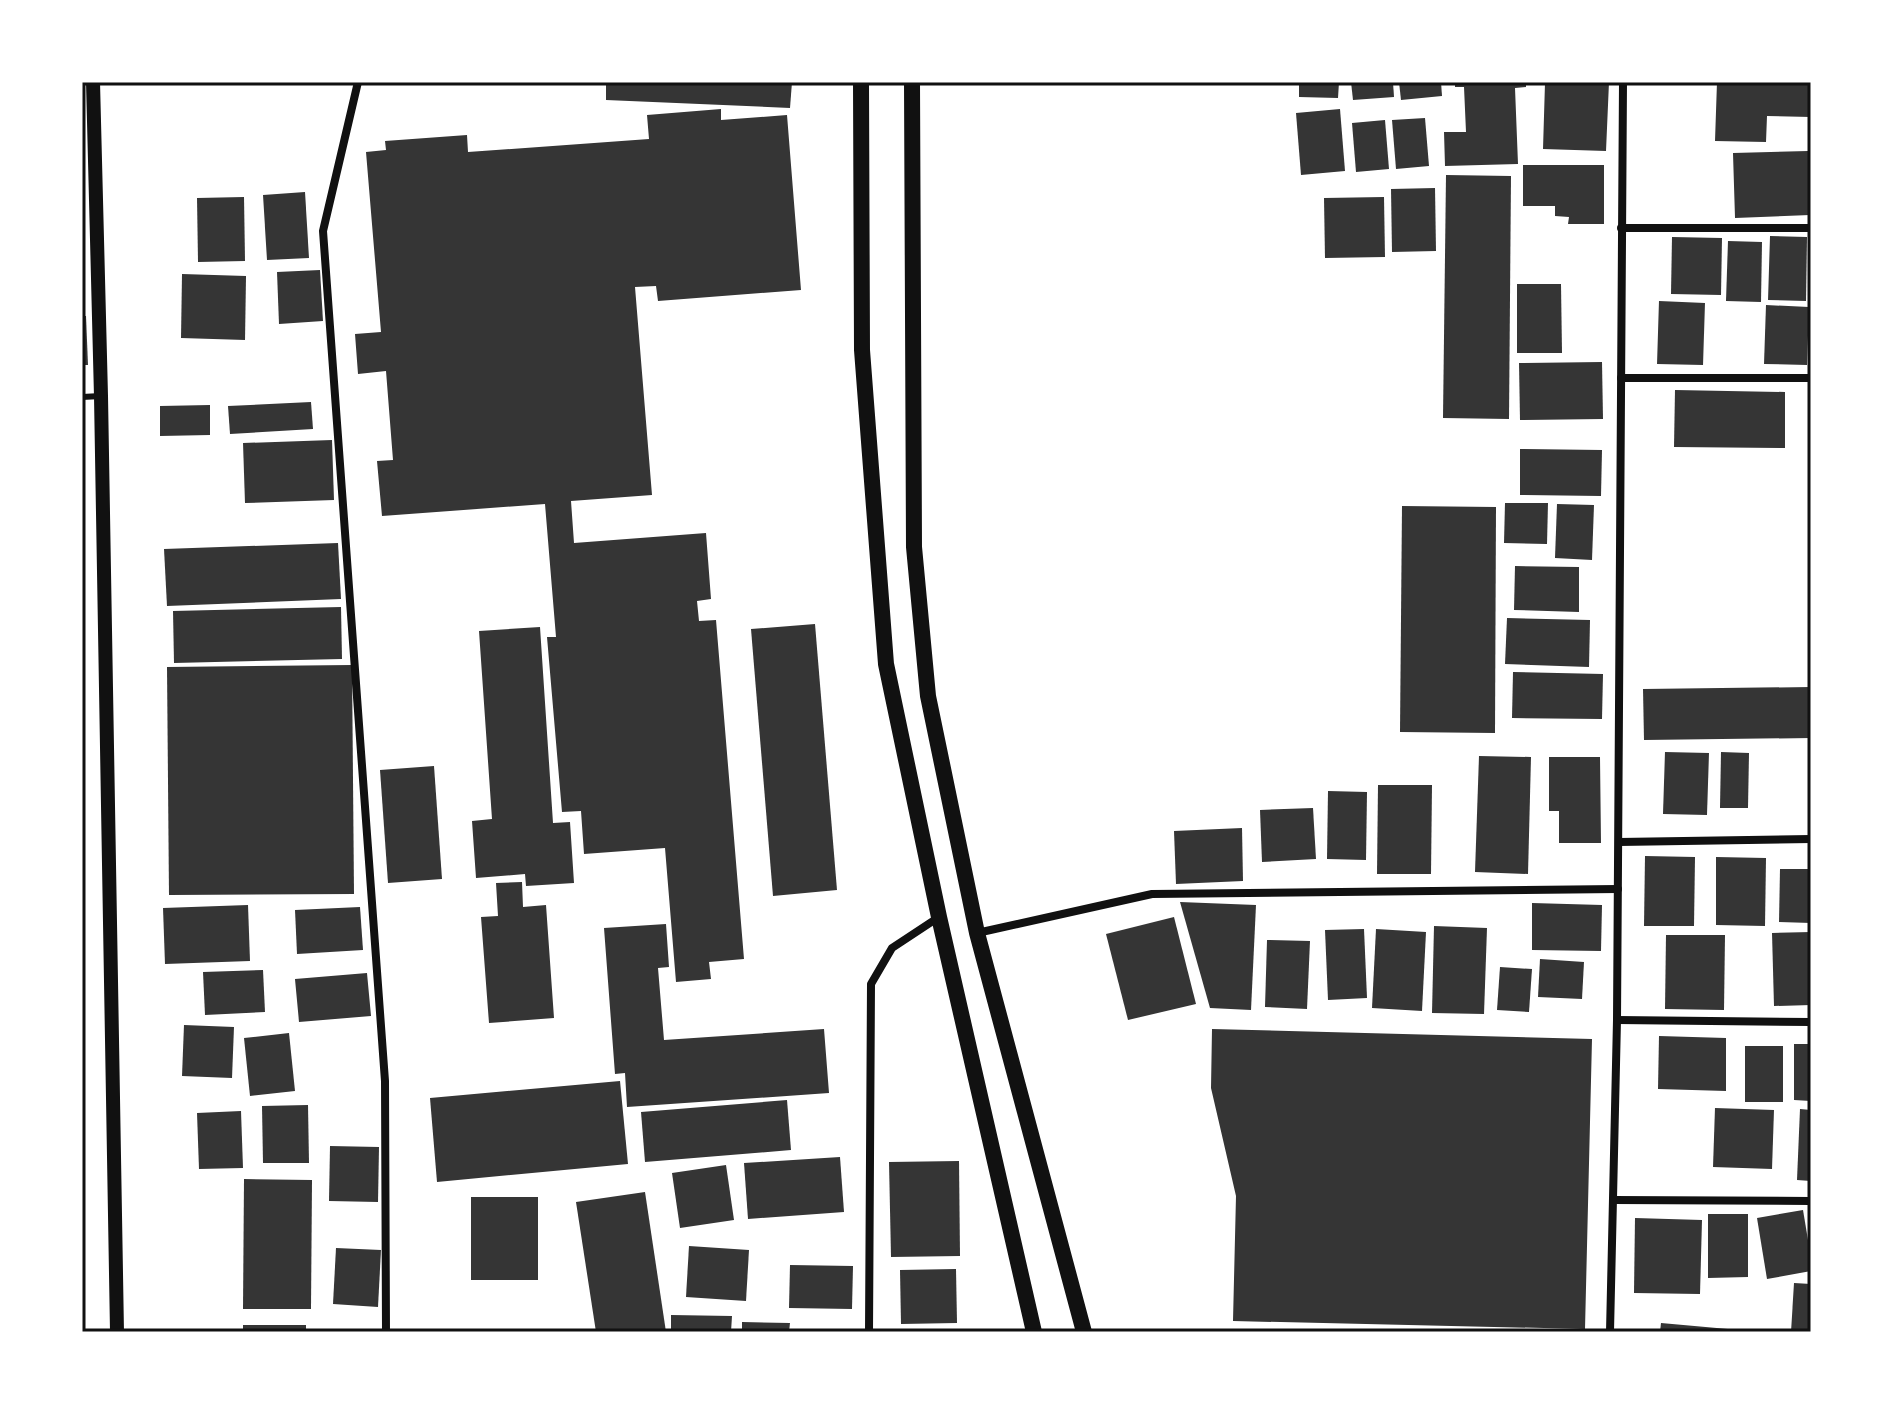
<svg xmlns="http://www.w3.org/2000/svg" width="1893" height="1414" font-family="Inter,sans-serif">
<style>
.building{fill:#353535}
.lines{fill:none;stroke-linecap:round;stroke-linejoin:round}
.service{stroke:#111;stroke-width:6}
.minor{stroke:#111;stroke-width:8}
.tertiary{stroke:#111;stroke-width:14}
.secondary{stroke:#111;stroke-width:16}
.neatline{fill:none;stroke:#111;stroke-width:3}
</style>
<rect width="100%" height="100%" fill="#fff"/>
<g class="building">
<path d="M606 82H792L790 108 606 100Z"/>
<path d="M1299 82H1339L1338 98 1299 97Z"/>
<path d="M1351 82H1393L1394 97 1353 100Z"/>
<path d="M1399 82H1441L1442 96 1401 100Z"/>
<path d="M1455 82H1526V87L1515 88 1518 164 1445 166 1444 132H1466L1464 87H1455Z"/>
<path d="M1560 82H1609L1606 151 1543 149 1545 83 1560 84Z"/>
<path d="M1717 82H1811V117L1767 116 1766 142 1715 141Z"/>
<path d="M721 109V120L787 115 801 290 658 301 656 286 635 287 652 495 571 501 574 543 706 533 711 599 697 601 699 621 716 620 744 959 709 962 711 979 676 982 665 848 584 854 581 811 562 812 547 637H556L545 504 382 516 377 461 393 460 386 371 358 374 355 334 381 332 366 152 386 150 385 141 467 135 468 152 649 139 647 115Z"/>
<path d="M1340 109 1345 171 1301 175 1296 113Z"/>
<path d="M1425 118 1429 166 1396 169 1392 120Z"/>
<path d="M1385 120 1389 169 1356 172 1352 123Z"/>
<path d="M1808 151 1810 215 1735 218 1733 153Z"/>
<path d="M1523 165H1604V224H1568L1569 217 1555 216V206H1523Z"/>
<path d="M1446 175 1511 176 1509 419 1443 418Z"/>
<path d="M1435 188 1436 251 1392 252 1391 189Z"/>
<path d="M305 192 309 258 267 260 263 195Z"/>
<path d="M244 197 245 261 198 262 197 198Z"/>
<path d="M1384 197 1385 257 1325 258 1324 198Z"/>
<path d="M1770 236 1807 237 1806 301 1768 300Z"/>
<path d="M1672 237 1722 238 1721 295 1671 294Z"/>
<path d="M1728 241 1762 242 1761 302 1726 301Z"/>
<path d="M320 270 323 321 279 324 277 272Z"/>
<path d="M182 274 246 276 245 340 181 338Z"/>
<path d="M1517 284H1561L1562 353H1517Z"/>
<path d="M1659 301 1705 303 1703 365 1657 364Z"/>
<path d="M1766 305 1809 307 1807 365 1764 364Z"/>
<path d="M82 316H86L88 365H82Z"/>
<path d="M1602 362 1603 419 1520 420 1519 363Z"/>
<path d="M1675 390 1785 392V448L1674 447Z"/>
<path d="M311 402 313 429 230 434 228 406Z"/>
<path d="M210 405V435L160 436V406Z"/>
<path d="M332 440 334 500 245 503 243 443Z"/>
<path d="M1520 449 1602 450 1601 496 1520 495Z"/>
<path d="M1505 503H1548L1547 544 1504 543Z"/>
<path d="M1557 504 1594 505 1592 560 1555 558Z"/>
<path d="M1402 506 1496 507 1495 733 1400 732Z"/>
<path d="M338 543 341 599 167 606 164 549Z"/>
<path d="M1515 566 1579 567V612L1514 610Z"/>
<path d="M341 607 342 659 174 663 173 611Z"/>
<path d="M1507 618 1590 620 1589 667 1505 664Z"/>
<path d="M815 624 837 890 773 896 751 629Z"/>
<path d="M540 627 553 823 570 822 574 883 526 886 525 874 476 878 472 821 492 819 479 631Z"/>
<path d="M352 665 354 894 169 895 167 667Z"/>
<path d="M1513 672 1603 674 1602 719 1512 718Z"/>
<path d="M1811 687V738L1644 740 1643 689Z"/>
<path d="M1665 752 1709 753 1707 815 1663 814Z"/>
<path d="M1721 752 1749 753 1748 808H1720Z"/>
<path d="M1479 756 1531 757 1528 874 1475 872Z"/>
<path d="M1549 757H1600L1601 843H1559V811H1549Z"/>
<path d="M434 766 442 879 388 883 380 770Z"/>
<path d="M1378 785H1432L1431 874H1377Z"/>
<path d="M1328 791 1367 792 1366 860 1327 859Z"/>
<path d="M1313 808 1316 859 1262 862 1260 810Z"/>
<path d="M1242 828 1243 881 1176 884 1174 831Z"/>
<path d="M1645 856 1695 857 1694 926H1644Z"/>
<path d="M1716 857 1766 858 1765 926 1716 925Z"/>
<path d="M1780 869H1811V923L1779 922Z"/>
<path d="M522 882 523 907 546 905 554 1018 489 1023 481 917 498 916 496 883Z"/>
<path d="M1180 902 1256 905 1251 1010 1210 1008Z"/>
<path d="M1532 903 1602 905 1601 951 1532 950Z"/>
<path d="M248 905 250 961 165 964 163 908Z"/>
<path d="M360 907 363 950 297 954 295 910Z"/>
<path d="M1174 917 1196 1004 1128 1020 1106 934Z"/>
<path d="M666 924 669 967 658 968 664 1040 824 1029 829 1093 627 1107 625 1073 615 1074 604 928Z"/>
<path d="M1434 926 1487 928 1484 1014 1432 1013Z"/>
<path d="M1364 929 1367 998 1328 1000 1325 930Z"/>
<path d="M1376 929 1426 932 1422 1011 1372 1008Z"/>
<path d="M1811 932V1005L1774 1006 1772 933Z"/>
<path d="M1666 935H1725L1724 1010 1665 1009Z"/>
<path d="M1267 940 1310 941 1307 1009 1265 1007Z"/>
<path d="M1540 959 1584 962 1582 999 1538 997Z"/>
<path d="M1500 967 1532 969 1529 1012 1497 1010Z"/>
<path d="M263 970 265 1012 205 1015 203 972Z"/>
<path d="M367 973 371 1016 299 1022 295 979Z"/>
<path d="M184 1025 234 1027 232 1078 182 1076Z"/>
<path d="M1212 1029 1592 1039 1585 1329 1233 1321 1236 1196 1211 1088Z"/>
<path d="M289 1033 295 1091 250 1096 244 1038Z"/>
<path d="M1659 1036 1726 1038V1091L1658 1089Z"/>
<path d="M1794 1044H1811V1101L1794 1100Z"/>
<rect x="1745" y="1046" width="38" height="56"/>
<path d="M620 1081 628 1164 437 1182 430 1098Z"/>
<path d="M787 1100 791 1150 645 1162 641 1112Z"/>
<path d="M308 1105 309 1163H263L262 1106Z"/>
<path d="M1715 1108 1774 1110 1772 1169 1713 1167Z"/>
<path d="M1800 1109 1811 1110V1181L1797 1180Z"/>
<path d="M241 1111 243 1168 199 1169 197 1113Z"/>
<rect x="82" y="1144" width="3" height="29"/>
<path d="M330 1146 379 1147 378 1202 329 1201Z"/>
<path d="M840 1157 844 1212 748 1219 744 1163Z"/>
<path d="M959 1161 960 1256 891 1257 889 1162Z"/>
<path d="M726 1165 734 1220 680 1228 672 1173Z"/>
<path d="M244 1179 312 1180 311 1309H243Z"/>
<path d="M645 1192 666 1332H596L576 1202Z"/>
<rect x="471" y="1197" width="67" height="83"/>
<path d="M1803 1210 1811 1258V1271L1767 1279 1757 1218Z"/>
<path d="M1708 1214H1748V1277L1708 1278Z"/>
<path d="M1635 1218 1702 1220 1700 1294 1634 1293Z"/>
<path d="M689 1246 749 1250 746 1301 686 1297Z"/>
<path d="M336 1248 381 1250 378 1307 333 1304Z"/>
<path d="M790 1265 853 1266 852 1309 789 1308Z"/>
<path d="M956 1269 957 1323 901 1324 900 1270Z"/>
<path d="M1794 1283 1811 1284V1332H1791Z"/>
<path d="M671 1315 732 1316 731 1332H671Z"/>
<path d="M742 1322 790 1323 789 1332H742Z"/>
<path d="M1661 1323 1739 1330V1332H1660Z"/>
<rect x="243" y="1325" width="63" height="7"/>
</g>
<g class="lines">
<path class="service" d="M82 397 101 396"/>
<g class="minor">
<path d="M358 82 323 231 385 1081 386 1332"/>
<path d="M1621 228H1811"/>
<path d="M1621 378H1811"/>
<path d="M1619 842 1811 839"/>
<path d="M977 933 1152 894 1618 889"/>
<path d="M1617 1020 1811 1022"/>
<path d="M1613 1200 1811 1201"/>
<path d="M869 1332 871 984 892 948 939 917"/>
<path d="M1610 1332 1617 1020 1623 82"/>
</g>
<path class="tertiary" d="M93 82 101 396 117 1332"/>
<g class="secondary">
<path d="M861 82 862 350 886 664 939 917 1034 1332"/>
<path d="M912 82 914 547 928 696 977 933 1084 1332"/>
</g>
</g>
<rect width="1893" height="1414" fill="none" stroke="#ffffff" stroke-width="168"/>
<rect x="84" y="84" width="1725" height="1246" class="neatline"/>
</svg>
